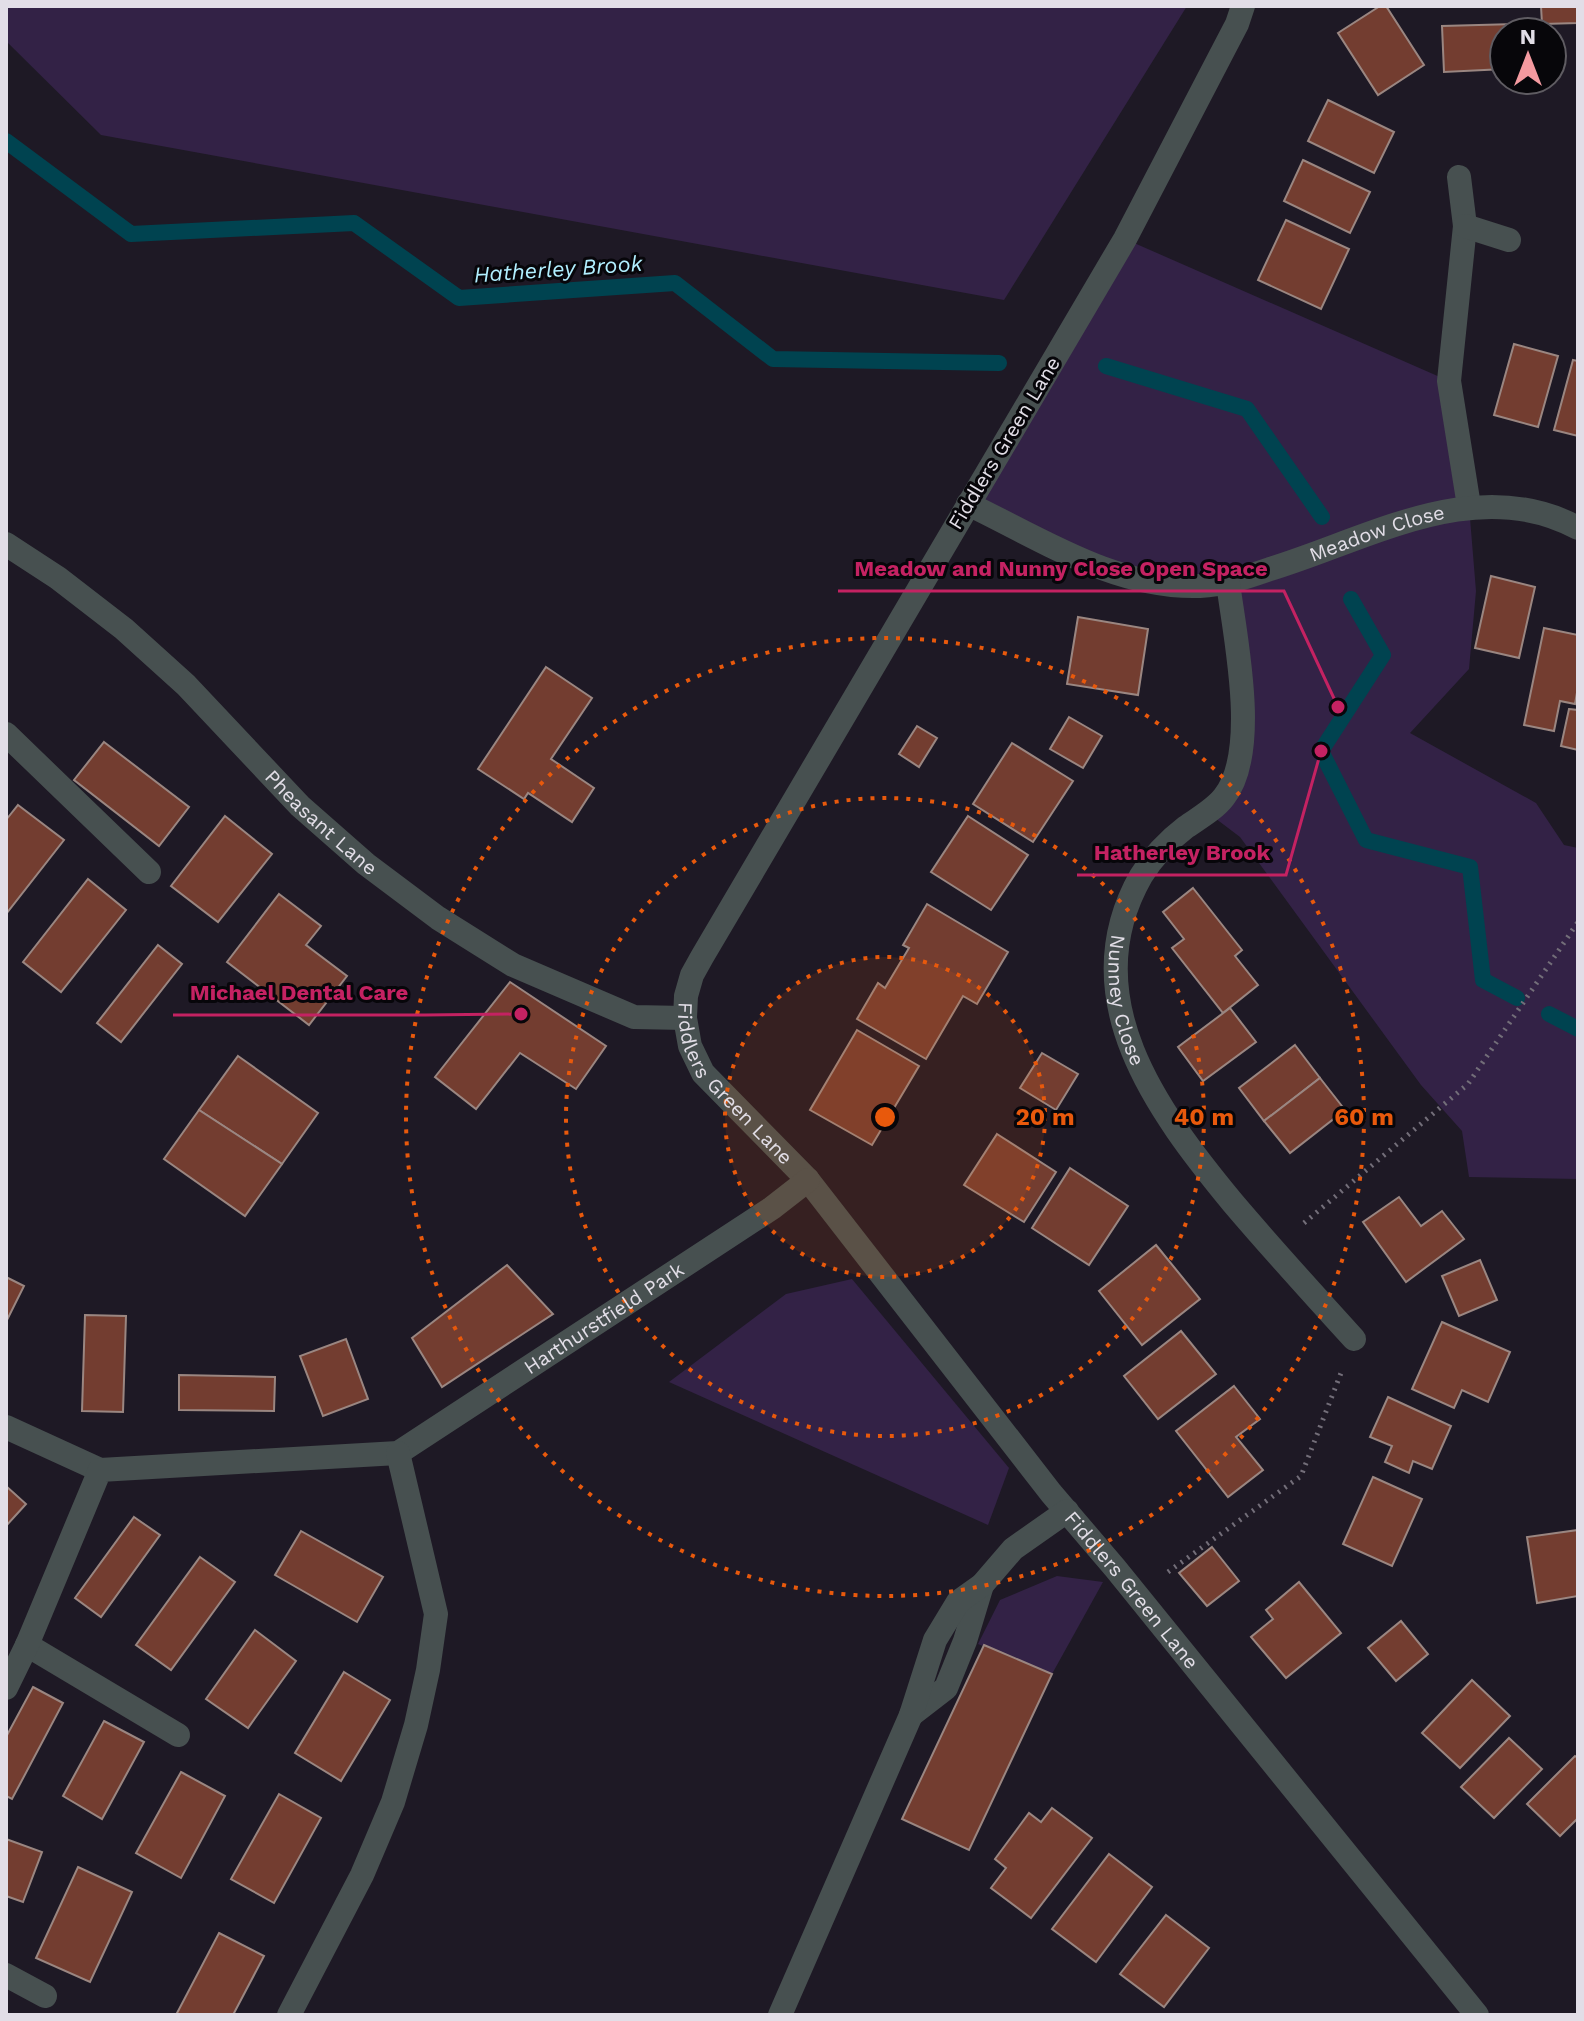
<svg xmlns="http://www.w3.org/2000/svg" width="1584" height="2021" font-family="'Work Sans',sans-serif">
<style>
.green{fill:#332246}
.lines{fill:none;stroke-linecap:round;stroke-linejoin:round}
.stream{stroke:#004350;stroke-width:16}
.building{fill:#733d30;stroke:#9a8681;stroke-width:2}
.path{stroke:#736e79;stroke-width:5;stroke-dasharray:2 6;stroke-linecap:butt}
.minor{stroke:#475050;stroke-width:24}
.ring{fill:none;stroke:#e8590c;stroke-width:4;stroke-dasharray:4 8}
.labels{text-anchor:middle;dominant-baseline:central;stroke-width:6;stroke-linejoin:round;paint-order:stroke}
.street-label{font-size:20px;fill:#e2dee7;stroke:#07060a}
.water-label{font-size:22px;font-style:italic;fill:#b1efff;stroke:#07060a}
.centre{fill:#e8590c;stroke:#07060a;stroke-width:4}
.ring-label{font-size:24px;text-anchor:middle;font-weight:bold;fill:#e8590c;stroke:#07060a;stroke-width:6;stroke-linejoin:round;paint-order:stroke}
.leader{fill:none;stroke:#c42262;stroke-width:3}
.callout-dot{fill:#c42262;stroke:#07060a;stroke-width:3}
.callout-label{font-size:22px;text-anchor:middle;font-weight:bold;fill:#c42262;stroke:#07060a;stroke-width:6;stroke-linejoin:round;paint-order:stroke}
</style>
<rect width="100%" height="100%" fill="#1e1925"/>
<g class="green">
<path d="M6 6H1187L1004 300 101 135 6 41Z"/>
<path d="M1125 239 1449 381 1469 506 1476 591 1469 669 1410 733 1536 803 1564 845 1578 848V1179L1469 1177 1462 1131 1421 1085 1240 837 1207 812 1235 775 1228 583 1178 586 968 504Z"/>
<path d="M852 1279 1009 1468 988 1525 669 1382 786 1294Z"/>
<path d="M1057 1576 1103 1582 1052 1674 978 1644 1000 1600Z"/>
</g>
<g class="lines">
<g class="stream">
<path d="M6 141 131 234 354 223 459 298 675 283 773 359 999 363"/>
<path d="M1106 366 1247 409 1322 517"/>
<path d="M1351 599 1383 655 1321 751 1366 840 1470 867 1483 980 1517 998"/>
<path d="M1549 1014 1578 1029"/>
</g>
</g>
<g class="building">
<path d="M1380 6H1386L1424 65 1378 95 1338 33Z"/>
<path d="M1541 6H1578V23L1542 24Z"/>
<path d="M1515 24 1516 32H1504V69L1444 72 1442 26Z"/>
<path d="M1328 100 1394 132 1374 173 1308 141Z"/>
<path d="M1303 160 1370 192 1350 233 1284 201Z"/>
<path d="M1286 220 1349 249 1321 309 1258 280Z"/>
<path d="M1514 344 1558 356 1538 427 1494 415Z"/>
<path d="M1573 360 1578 361V436L1554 430Z"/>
<path d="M1491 576 1535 587 1519 658 1475 648Z"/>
<path d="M1078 617 1148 629 1138 695 1067 684Z"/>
<path d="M1544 628 1578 635V687L1575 704 1560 701 1554 731 1524 725Z"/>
<path d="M546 667 592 698 551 759 594 788 572 822 528 793 524 799 478 769Z"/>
<path d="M1569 709 1578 710V750L1561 746Z"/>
<path d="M1069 717 1102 736 1083 768 1050 749Z"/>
<path d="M917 726 937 738 919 767 899 754Z"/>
<path d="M104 742 189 807 159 846 74 780Z"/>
<path d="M1012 743 1073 781 1033 842 973 804Z"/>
<path d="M18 805 64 840 6 914V820Z"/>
<path d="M225 816 272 854 218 922 171 886Z"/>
<path d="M968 816 1028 855 991 910 931 872Z"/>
<path d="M88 879 126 910 61 992 23 962Z"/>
<path d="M1193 888 1242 950 1235 956 1258 985 1223 1013 1172 948 1184 939 1163 912Z"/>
<path d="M279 894 321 926 306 945 347 976 309 1025 227 962Z"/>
<path d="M927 904 1008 952 977 1004 963 996 926 1059 857 1019 878 983 885 988 909 948 903 945Z"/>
<path d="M158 945 182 964 121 1042 97 1023Z"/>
<path d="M510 982 606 1046 576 1089 520 1053 476 1109 435 1077Z"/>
<path d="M1230 1008 1256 1042 1203 1081 1178 1047Z"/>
<path d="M857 1030 919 1066 872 1145 810 1110Z"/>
<path d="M1295 1045 1320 1078 1264 1121 1239 1088Z"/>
<path d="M1042 1053 1078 1074 1056 1110 1020 1088Z"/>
<path d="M238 1056 318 1113 282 1164 199 1110Z"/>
<path d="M1320 1078 1345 1110 1290 1153 1264 1121Z"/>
<path d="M199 1110 282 1164 245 1216 164 1159Z"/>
<path d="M997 1134 1056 1172 1024 1222 964 1185Z"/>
<path d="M1070 1168 1128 1206 1089 1265 1032 1228Z"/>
<path d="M1399 1197 1421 1226 1442 1211 1464 1239 1406 1282 1363 1222Z"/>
<path d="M1156 1245 1200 1299 1142 1345 1099 1291Z"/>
<path d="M1480 1260 1497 1300 1459 1316 1442 1276Z"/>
<path d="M507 1265 553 1314 442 1387 412 1338Z"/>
<path d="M6 1277 24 1286 6 1322Z"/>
<path d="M85 1315 126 1316 123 1412 82 1411Z"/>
<path d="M1442 1322 1510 1352 1488 1402 1462 1390 1454 1408 1412 1389Z"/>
<path d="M1181 1331 1216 1374 1158 1419 1124 1376Z"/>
<path d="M346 1339 368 1399 323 1416 300 1356Z"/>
<path d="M179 1375 275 1377 274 1411 179 1410Z"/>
<path d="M1234 1386 1260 1419 1236 1437 1263 1470 1228 1497 1176 1431Z"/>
<path d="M1388 1397 1451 1426 1432 1469 1413 1461 1409 1473 1385 1462 1392 1446 1370 1437Z"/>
<path d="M1373 1477 1422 1499 1392 1566 1343 1544Z"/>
<path d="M6 1486 26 1504 6 1526Z"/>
<path d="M134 1517 160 1535 101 1617 75 1598Z"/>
<path d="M1578 1530V1596L1537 1603 1527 1537Z"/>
<path d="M301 1531 383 1577 357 1622 275 1575Z"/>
<path d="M1212 1547 1239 1581 1207 1606 1179 1573Z"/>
<path d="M200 1557 235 1582 171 1670 136 1645Z"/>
<path d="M1299 1582 1341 1633 1286 1678 1251 1637 1273 1619 1266 1610Z"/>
<path d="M1401 1621 1428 1654 1396 1681 1368 1648Z"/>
<path d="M255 1630 296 1661 248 1728 206 1699Z"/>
<path d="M984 1645 1052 1674 969 1850 902 1819Z"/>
<path d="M344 1672 390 1700 341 1781 295 1753Z"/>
<path d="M1472 1680 1510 1716 1460 1768 1422 1733Z"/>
<path d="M33 1687 63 1703 12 1799 6 1796V1737Z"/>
<path d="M104 1721 144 1742 102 1819 63 1796Z"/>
<path d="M1509 1738 1542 1769 1494 1818 1461 1787Z"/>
<path d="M1575 1756 1578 1758V1818L1560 1836 1527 1804Z"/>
<path d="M181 1772 225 1796 181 1878 136 1853Z"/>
<path d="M279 1794 321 1818 274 1903 231 1879Z"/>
<path d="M1052 1808 1092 1838 1031 1918 991 1888 1006 1868 995 1859 1029 1813 1041 1822Z"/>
<path d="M6 1839 42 1852 23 1902 6 1896Z"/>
<path d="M1109 1854 1152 1887 1096 1962 1052 1929Z"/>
<path d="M78 1867 132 1892 90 1982 36 1958Z"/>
<path d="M1166 1915 1209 1948 1164 2007 1120 1974Z"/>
<path d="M219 1933 264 1956 233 2015H176Z"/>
</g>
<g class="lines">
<g class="path">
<path d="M1304 1223 1468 1084 1578 922"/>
<path d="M1168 1572 1301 1476 1341 1373"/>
</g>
<g class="minor">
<path id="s1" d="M1243 6 1237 24 1125 239 702 957 692 975 686 996 685 1018 690 1046 703 1073 808 1180 1051 1493 1115 1568 1477 2015"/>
<path d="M1459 177 1465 226 1449 381 1469 506"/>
<path d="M1465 226 1509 240"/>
<path id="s2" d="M968 504C1041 539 1116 589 1200 586 1224 585 1247 577 1270 569 1369 539 1476 473 1578 528"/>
<path id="s3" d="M6 544 58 578 124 629 186 685 300 806 366 864 438 918 513 965 634 1017 685 1018"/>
<path id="s4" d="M1228 583C1235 637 1260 752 1224 797 1215 809 1199 818 1186 827 1169 840 1152 858 1141 876 1072 997 1157 1111 1233 1203 1272 1249 1313 1294 1354 1339"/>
<path d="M6 734 149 872"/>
<path d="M6 1427 100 1470"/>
<path d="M27 1645 178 1735"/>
<path id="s5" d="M6 1688 27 1645 100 1470 398 1453 772 1208 808 1180"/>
<path d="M911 1715 946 1688 965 1641 982 1585"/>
<path d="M6 1975 45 1996"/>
<path d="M289 2015 362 1875 393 1802 416 1725 428 1670 436 1614 398 1453"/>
<path d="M780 2015 911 1715 935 1640 958 1602 982 1585 1013 1549 1067 1511"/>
</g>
</g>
<circle cx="885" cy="1117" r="160" fill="#e8590c" fill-opacity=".12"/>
<g class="ring">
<circle cx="885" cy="1117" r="160"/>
<circle cx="885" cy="1117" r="319"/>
<circle cx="885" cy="1117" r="479"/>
</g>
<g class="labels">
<g class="street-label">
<text transform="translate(1004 443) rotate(-59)">Fiddlers Green Lane</text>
<text stroke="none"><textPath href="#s2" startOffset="434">Meadow Close</textPath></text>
<text stroke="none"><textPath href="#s3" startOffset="422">Pheasant Lane</textPath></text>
<text stroke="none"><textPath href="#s4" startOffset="464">Nunney Close</textPath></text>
<text stroke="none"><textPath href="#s1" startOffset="1242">Fiddlers Green Lane</textPath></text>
<text stroke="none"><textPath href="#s5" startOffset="782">Harthurstfield Park</textPath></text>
<text stroke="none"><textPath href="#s1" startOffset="1890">Fiddlers Green Lane</textPath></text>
</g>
<g class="water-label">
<text transform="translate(558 269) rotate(-4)">Hatherley Brook</text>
</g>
</g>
<circle cx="885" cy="1117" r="12" class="centre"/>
<g class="ring-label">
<text x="1045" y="1125">20 m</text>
<text x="1204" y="1125">40 m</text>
<text x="1364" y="1125">60 m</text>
</g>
<path class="leader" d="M1338 707L1284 591H838M1321 751L1286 875H1077M521 1014L425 1015H173"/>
<g class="callout-dot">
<circle cx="1338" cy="707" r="8"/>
<circle cx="1321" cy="751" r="8"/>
<circle cx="521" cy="1014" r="8"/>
</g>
<g class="callout-label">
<text x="1061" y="576">Meadow and Nunny Close Open Space</text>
<text x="1182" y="860">Hatherley Brook</text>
<text x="299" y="1000">Michael Dental Care</text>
</g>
<rect width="1584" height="2021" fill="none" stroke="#e2dee7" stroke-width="16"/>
<g transform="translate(1528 56)"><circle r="38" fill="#07060a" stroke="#5f5c62" stroke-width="2"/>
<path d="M0-6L14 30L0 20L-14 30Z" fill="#f49aa0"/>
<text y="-12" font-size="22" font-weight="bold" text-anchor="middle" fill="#e2dee7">N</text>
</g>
</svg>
